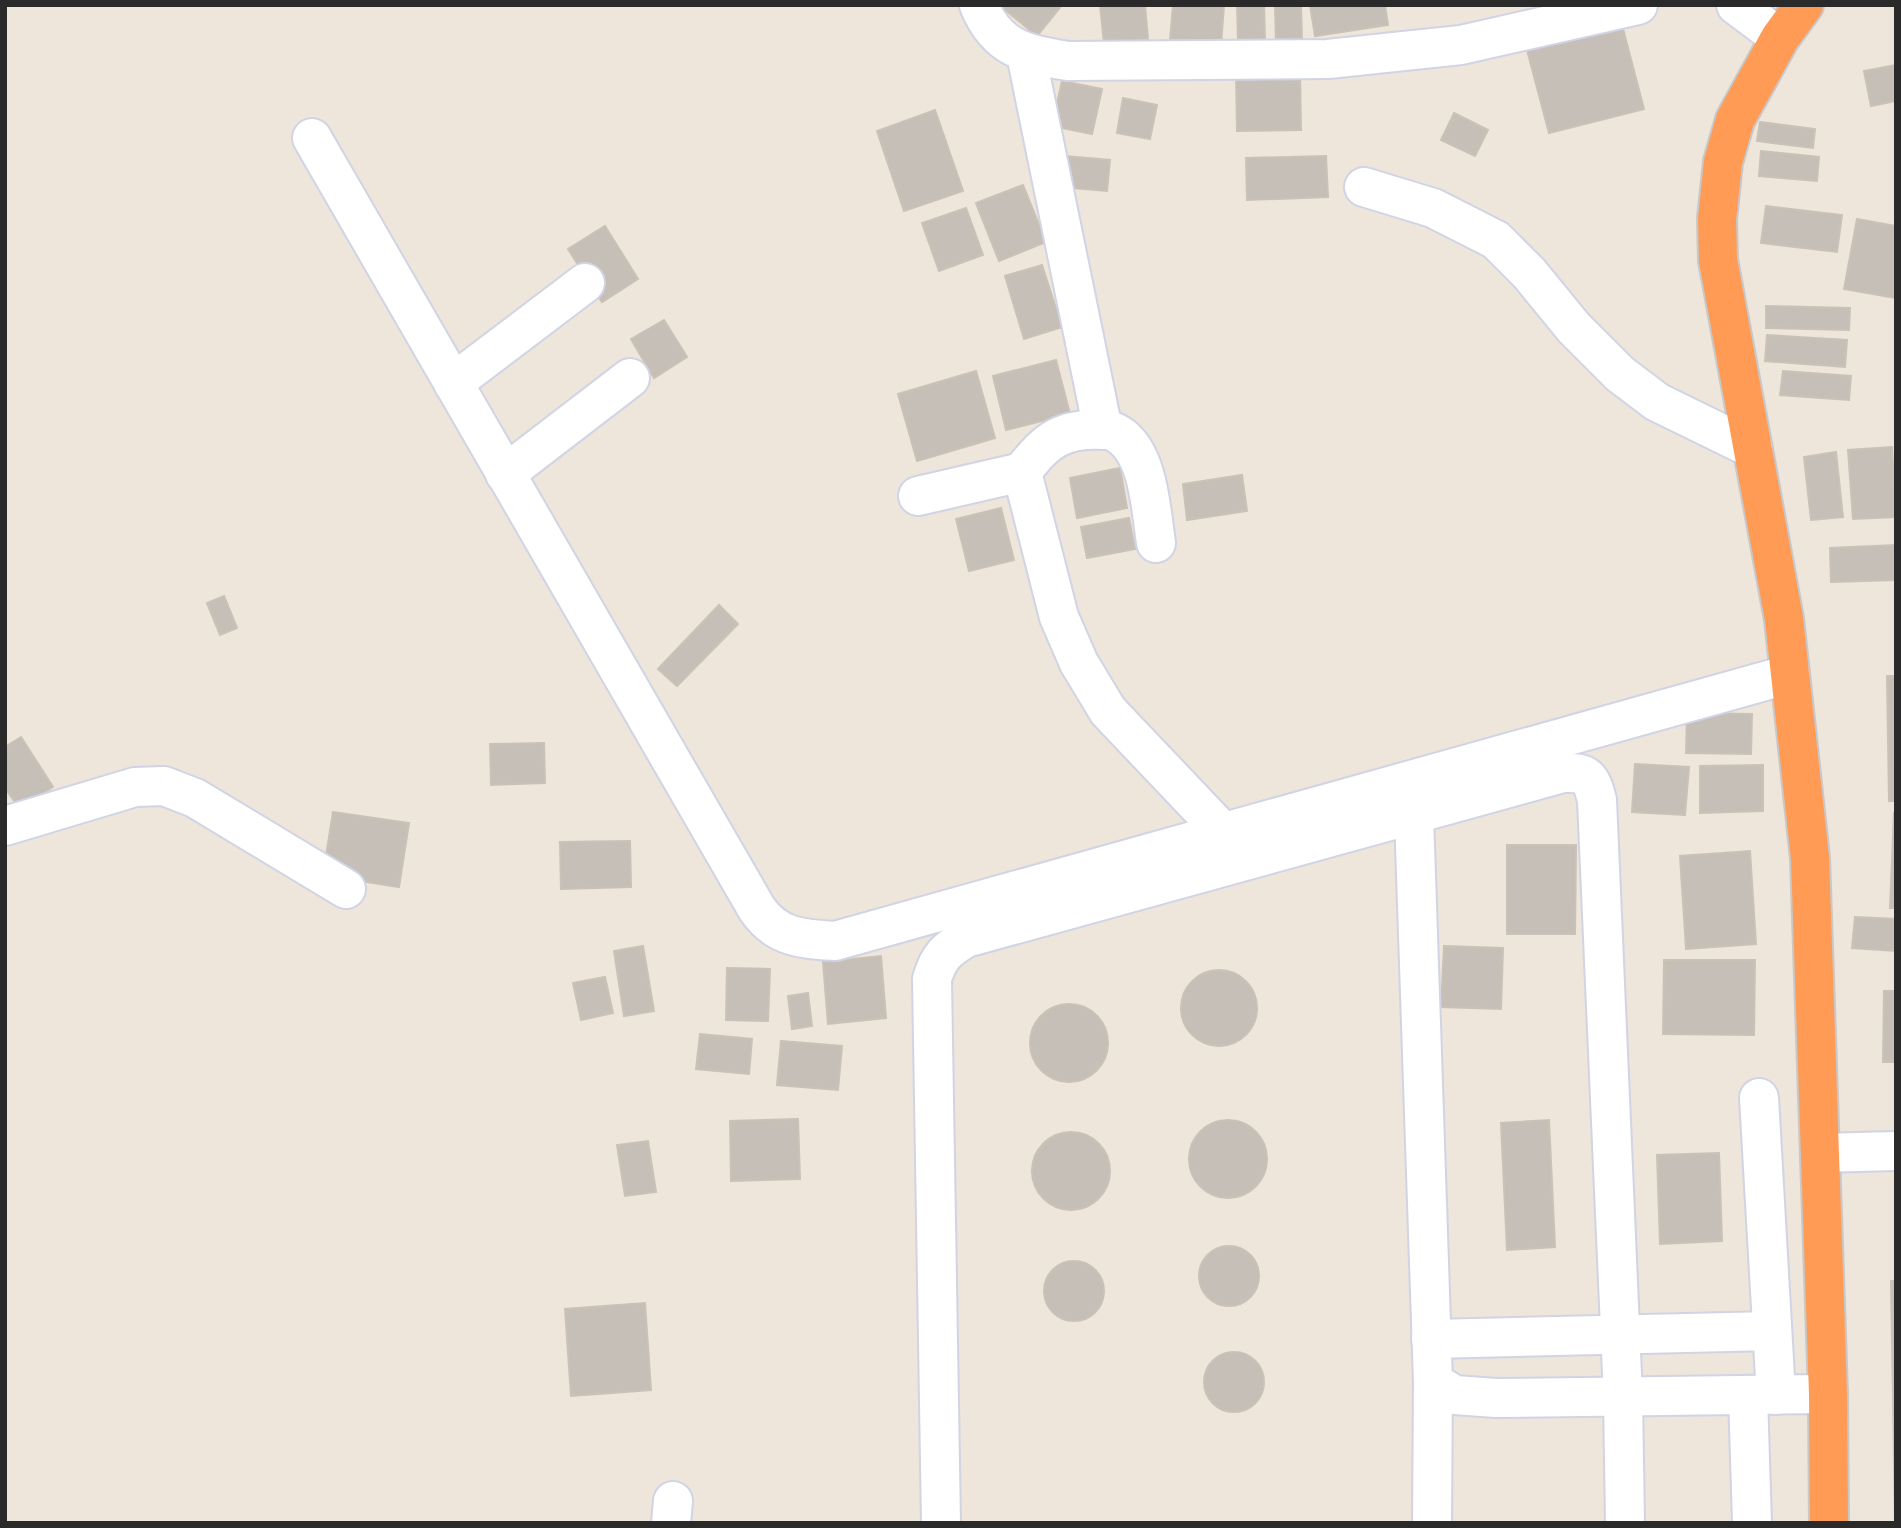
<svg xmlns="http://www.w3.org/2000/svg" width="1901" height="1528" font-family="'Roboto Condensed',sans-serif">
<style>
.building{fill:#c5bfb7;stroke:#cac2b4;stroke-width:2}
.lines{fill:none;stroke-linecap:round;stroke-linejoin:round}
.minor-casing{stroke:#d0d4e5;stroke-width:42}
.highway-casing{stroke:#c8c8c8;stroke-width:42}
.minor{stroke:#fff;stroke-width:38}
.highway{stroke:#ff9b55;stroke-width:38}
</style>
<rect width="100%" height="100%" fill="#eee5db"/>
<g class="building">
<path d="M1005 5H1062L1037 36 1003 8Z"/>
<path d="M1100 5H1145L1148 39 1104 43Z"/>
<path d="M1173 5H1224L1221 45 1170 40Z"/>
<path d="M1237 5H1264L1265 40H1238Z"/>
<path d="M1301 5 1302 41 1276 42 1275 6Z"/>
<path d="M1310 5H1385L1388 25 1315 36Z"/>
<path d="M1622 25 1644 109 1549 133 1527 50Z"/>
<path d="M1896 65V101L1871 106 1864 71Z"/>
<path d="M1300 72 1301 130 1237 131 1236 74Z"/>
<path d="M1062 81 1102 89 1092 134 1052 126Z"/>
<path d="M1123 98 1157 105 1150 139 1117 133Z"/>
<path d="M935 110 963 191 904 211 877 131Z"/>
<path d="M1454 113 1488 130 1475 156 1441 140Z"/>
<path d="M1760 122 1815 129 1813 148 1757 141Z"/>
<path d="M1761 151 1819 157 1817 181 1759 176Z"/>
<path d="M1064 156 1110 160 1107 191 1061 187Z"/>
<path d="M1326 156 1328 197 1247 200 1246 158Z"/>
<path d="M1023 185 1046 242 999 261 976 203Z"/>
<path d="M1766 206 1842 215 1837 252 1761 243Z"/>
<path d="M966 208 983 255 939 271 922 223Z"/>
<path d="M1857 219 1896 226V298L1844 289Z"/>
<path d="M605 226 638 279 602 302 568 249Z"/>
<path d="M1042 265 1062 327 1024 339 1005 276Z"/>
<path d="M1766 306 1850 308 1849 330 1766 328Z"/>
<path d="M664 320 687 357 654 378 631 339Z"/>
<path d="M1767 335 1847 340 1845 367 1765 361Z"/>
<path d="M1056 360 1070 414 1006 430 993 376Z"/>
<path d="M976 371 995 438 917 461 898 394Z"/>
<path d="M1783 371 1851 376 1849 400 1780 395Z"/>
<path d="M1892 447 1896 517 1853 519 1848 450Z"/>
<path d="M1836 452 1843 517 1811 520 1804 457Z"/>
<path d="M1120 468 1127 508 1077 518 1070 478Z"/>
<path d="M1242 475 1247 511 1187 520 1183 484Z"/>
<path d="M1001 508 1014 560 969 571 956 519Z"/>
<path d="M1129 518 1135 549 1087 558 1081 527Z"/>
<path d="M1896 545V580L1831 582 1830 548Z"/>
<path d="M224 596 237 628 220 635 207 603Z"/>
<path d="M719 605 738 624 677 686 658 669Z"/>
<path d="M1887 676H1896V801H1889Z"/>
<path d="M1687 713 1752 714 1751 754 1686 753Z"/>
<path d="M21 737 53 787 19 808 5 788V747Z"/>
<path d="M544 743 545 783 491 785 490 744Z"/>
<path d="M1635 764 1689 767 1685 815 1632 812Z"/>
<path d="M1763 765V811L1700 813V766Z"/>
<path d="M333 812 409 823 399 887 323 875Z"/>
<path d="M1894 813H1896V908H1890Z"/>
<path d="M630 841 631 887 561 889 560 842Z"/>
<path d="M1507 845H1576L1575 934H1507Z"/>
<path d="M1750 851 1756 944 1686 949 1680 856Z"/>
<path d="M1855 917 1896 919V951L1852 948Z"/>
<path d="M643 946 654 1011 624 1016 614 951Z"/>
<path d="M1444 946 1503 948 1501 1009 1441 1007Z"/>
<path d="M881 956 886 1018 828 1024 823 962Z"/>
<path d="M1664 960H1755L1754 1035 1663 1034Z"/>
<path d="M727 968 770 969 768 1021 726 1020Z"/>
<circle cx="1219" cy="1008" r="38"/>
<path d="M605 977 613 1013 581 1020 573 983Z"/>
<path d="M1884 991H1896V1062H1883Z"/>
<path d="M808 993 812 1026 792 1029 788 996Z"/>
<circle cx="1069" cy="1043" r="39"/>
<path d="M700 1034 752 1039 749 1074 696 1069Z"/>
<path d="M781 1041 842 1046 838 1090 777 1085Z"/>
<path d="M798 1119 800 1179 731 1181 730 1121Z"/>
<path d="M1549 1120 1555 1247 1507 1250 1501 1123Z"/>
<circle cx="1228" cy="1159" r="39"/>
<circle cx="1071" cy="1171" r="39"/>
<path d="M648 1141 656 1192 625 1196 617 1145Z"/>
<path d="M1719 1153 1722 1241 1660 1244 1657 1155Z"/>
<circle cx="1229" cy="1276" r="30"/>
<circle cx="1074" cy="1291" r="30"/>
<path d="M1891 1281H1896L1895 1521Z"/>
<path d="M645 1303 651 1390 571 1396 565 1309Z"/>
<circle cx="1234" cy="1382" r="30"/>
</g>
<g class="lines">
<defs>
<g id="minor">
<path d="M979 5C997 49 1025 54 1068 61L1328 59 1461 45 1638 5"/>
<path d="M1736 5 1780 38"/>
<path d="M1026 54 1103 430"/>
<path d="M312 138 757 909C777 938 802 939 835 941L1790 674"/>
<path d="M1364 187 1433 208 1496 240 1529 273 1574 328 1620 374 1657 402 1753 449"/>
<path d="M453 383 585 283"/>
<path d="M1022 472C1040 448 1055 432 1086 430 1096 430 1109 428 1118 434 1149 453 1151 510 1156 543"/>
<path d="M505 474 630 378"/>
<path d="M918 496 1022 472 1059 617 1079 663 1108 711 1222 831"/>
<path d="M1414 815 1433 1382 1455 1395 1496 1398 1828 1394"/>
<path d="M5 826 135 787 164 786 195 798 346 889"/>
<path d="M1759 1098 1776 1395"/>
<path d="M1820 1153 1896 1151"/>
<path d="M1431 1339 1772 1331"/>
<path d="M1748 1395 1752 1523"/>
<path d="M671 1523 673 1501"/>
<path d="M941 1523 932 979C939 956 946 950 966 938L1563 773C1588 772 1591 777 1597 800L1623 1397 1625 1523"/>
<path d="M1432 1523 1433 1382"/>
</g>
<path id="highway" d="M1804 5 1780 38 1735 120 1723 162 1717 219 1718 260 1784 619 1810 858 1828 1394 1829 1523"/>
</defs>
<use href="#minor" class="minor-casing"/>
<use href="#highway" class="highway-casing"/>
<use href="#minor" class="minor"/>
<use href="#highway" class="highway"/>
</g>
<rect width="1901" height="1528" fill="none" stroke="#2a2a2a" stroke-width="14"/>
</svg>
